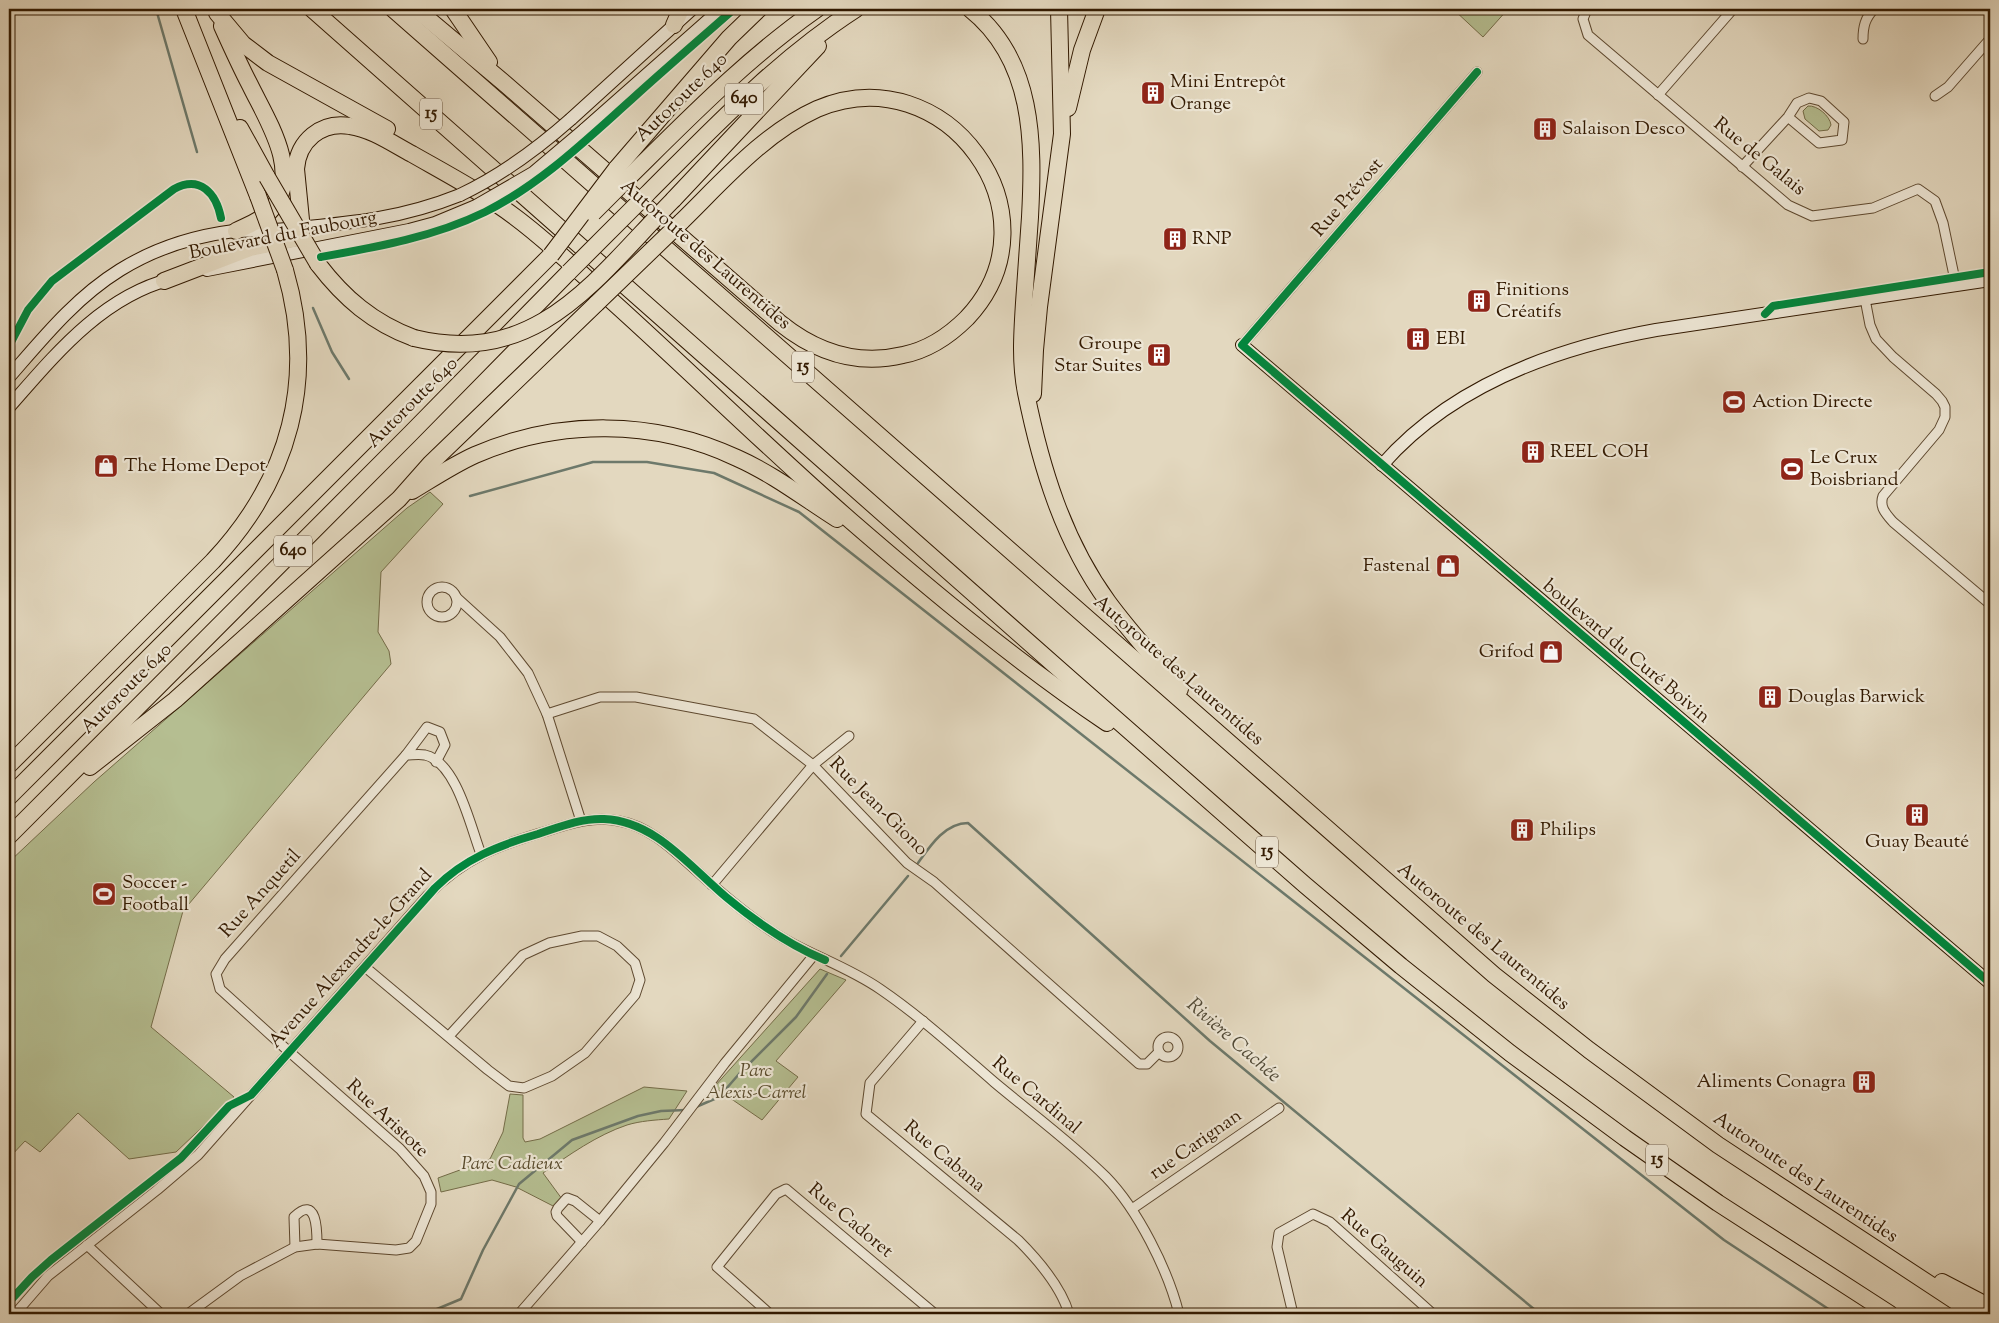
<svg xmlns="http://www.w3.org/2000/svg" width="1999" height="1323" font-family="'Sorts Mill Goudy',serif">
<style>
.green{fill:#b5be91;stroke:#746c48}
.lines{fill:none;stroke-linecap:round;stroke-linejoin:round}
.stream{stroke:#6d796b;stroke-width:2.5}
.street-casing{stroke:#5e4930;stroke-width:11}
.secondary-casing{stroke:#321900;stroke-width:14}
.highway-casing{stroke:#321900;stroke-width:18}
.street{stroke:#ede6d5;stroke-width:9}
.secondary{stroke:#ede6d5;stroke-width:12}
.highway{stroke:#e3d8bf;stroke-width:16}
.secondary-bridge-casing{stroke:#321900;stroke-width:14;stroke-linecap:butt}
.highway-bridge-casing{stroke:#321900;stroke-width:18;stroke-linecap:butt}
.secondary-bridge{stroke:#ede6d5;stroke-width:12}
.highway-bridge{stroke:#e3d8bf;stroke-width:16}
.cycleway-casing{stroke:#ede6d5;stroke-width:11}
.cycleway{stroke:#00873e;stroke-width:8}
.labels{text-anchor:middle;dominant-baseline:central;stroke-width:4.5;stroke-linejoin:round;paint-order:stroke}
.shield{fill:#ede6d5;stroke:#6a5640;stroke-width:1}
.shield-label{font-size:18px;font-weight:bold;fill:#321900}
.poi-label{font-size:19px;fill:#321900;stroke:#ede6d5;text-anchor:start}
.street-label{font-size:19px;fill:#321900;stroke:#ede6d5}
.park-label{font-size:19px;font-style:italic;fill:#594b2c;stroke:#ede6d5}
.water-label{font-size:20px;font-style:italic;fill:#504936;stroke:#ede6d5}
</style>
<rect width="100%" height="100%" fill="#e3d8bf"/>
<filter id="stains"><feTurbulence type="fractalNoise" baseFrequency=".004" numOctaves="4"/><feColorMatrix values="0 0 0 0 .2 0 0 0 0 .09 0 0 0 0 .02 0 0 0 .5 -.17"/></filter>
<radialGradient id="worn" r=".72"><stop offset=".6" stop-color="#630" stop-opacity="0"/><stop offset="1" stop-color="#630" stop-opacity=".3"/></radialGradient>
<g class="green">
<path d="M1453 9H1508L1483 37Z"/>
<path d="M1808 106C1817 105 1830 116 1831 125L1828 130 1819 131 1805 119 1803 111Z"/>
<path d="M430 492 443 504 381 572 378 632 389 651 391 664 183 911 151 1027 234 1097 176 1152 129 1159 78 1113 40 1152 25 1141 9 1158V862L94 782 407 508Z"/>
<path d="M820 969 846 980 776 1061 798 1077 762 1120 714 1087Z"/>
<path d="M644 1087 687 1091 669 1119C655 1120 640 1121 627 1125 597 1135 569 1155 543 1173L562 1199 557 1208 516 1187 492 1180 441 1192 438 1178 490 1159 503 1132 510 1094 523 1095V1138L525 1142 540 1139Z"/>
</g>
<g class="lines">
<g class="stream">
<path d="M156 9 197 152"/>
<path d="M313 308 332 352 349 379"/>
<path d="M470 496 593 462H647L714 473 799 512 1724 1240 1836 1314"/>
<path d="M918 863C930 846 945 823 968 823L1210 1041 1540 1314"/>
<path d="M841 956 908 876"/>
<path d="M696 1107 719 1097 739 1074 796 1017 827 974"/>
<path d="M425 1314 461 1299 483 1250 519 1184 572 1140 638 1116 661 1111 686 1110"/>
</g>
<defs>
<g id="street">
<path d="M1587 9 1583 19 1588 35 1788 205 1812 216 1873 208 1918 189 1935 201 1943 223 1956 285"/>
<path d="M1863 39C1863 27 1865 18 1874 9"/>
<path d="M1658 95 1733 9"/>
<path d="M1935 96 1948 87 1990 39"/>
<path d="M1742 167 1788 117 1797 103 1809 98 1821 101 1844 122 1842 140 1819 143 1788 117"/>
<path d="M1865 299 1870 325 1876 339 1893 357 1936 394 1942 401 1945 407V417L1939 430 1883 496C1879 507 1886 514 1893 522L1990 604"/>
<path d="M1242 345 1477 72"/>
<circle cx="442" cy="602" r="15"/>
<path d="M456 597 500 637 528 673 547 714 581 821"/>
<path d="M547 714 600 697H636L754 719 813 765 907 863 934 882 1139 1064H1147L1159 1052"/>
<path d="M406 755 427 727 440 732 445 745 436 762"/>
<path d="M712 885 813 765 849 736"/>
<path d="M365 967 488 1070 509 1086 524 1088 552 1076 585 1053 635 995 640 980 635 963 617 946 598 936H582L549 943 523 955 449 1036"/>
<path d="M923 1021 870 1083 866 1114 1018 1240C1038 1260 1061 1286 1069 1314"/>
<circle cx="1168" cy="1047" r="10"/>
<path d="M1132 1209 1279 1108"/>
<path d="M582 1242 557 1216 556 1212 558 1208 567 1198 575 1201 600 1221"/>
<path d="M87 1245 161 1314"/>
<path d="M295 1247 294 1217C317 1194 317 1231 317 1244"/>
<path d="M15 1314 48 1276 157 1190 198 1155 428 895C464 858 499 845 547 831 571 823 594 816 619 821 652 827 675 852 699 873 720 892 741 910 764 926 800 952 844 964 880 989 921 1017 957 1050 994 1082 1031 1113 1072 1143 1106 1177 1138 1210 1168 1270 1179 1314"/>
<path d="M188 1314 240 1276 295 1247 317 1244 396 1250 409 1248 416 1241 431 1204V1192L424 1176 400 1149 285 1048 220 989 216 974 225 959 406 755C412 755 419 754 425 755 457 762 471 829 481 854"/>
<path d="M519 1314 600 1221 664 1143 725 1063 814 955"/>
<path d="M770 1314 717 1267 776 1194 786 1189 935 1314"/>
<path d="M1293 1314 1277 1247 1279 1233 1313 1214 1330 1222 1433 1314"/>
</g>
<g id="secondary">
<path d="M571 119 692 9"/>
<path d="M584 130 721 9"/>
<path d="M207 270 409 230 435 223 476 206"/>
<path d="M1242 345 1990 983"/>
<path d="M9 377C43 338 75 298 120 270 154 249 194 236 234 231 251 230 269 231 287 229 350 223 400 219 460 195"/>
<path d="M9 407C54 356 101 297 171 279"/>
<path d="M1382 465C1451 386 1555 348 1656 330L1990 280"/>
</g>
<g id="highway">
<path d="M184 9 258 196"/>
<path d="M312 9 1068 677 1305 885 1401 966 1510 1053 1625 1138 1718 1203 1890 1314"/>
<path d="M393 9 1494 975 1589 1050 1718 1145 1975 1314"/>
<path d="M416 9 503 82 780 323C816 352 857 366 903 355 928 350 949 336 967 318 1064 215 945 54 817 109 764 133 722 182 681 222"/>
<path d="M453 9 489 62"/>
<path d="M970 9C1034 60 1034 142 1030 217 1028 245 1026 274 1024 303 1022 334 1020 363 1026 393 1041 467 1063 540 1108 602 1130 632 1156 660 1180 689"/>
<path d="M217 13 243 44 268 63 387 129"/>
<path d="M674 25 681 9"/>
<path d="M222 26C231 46 240 66 250 85 267 120 302 172 272 209 263 220 248 225 236 231"/>
<path d="M1068 108 1082 50 1097 9"/>
<path d="M240 128 267 177"/>
<path d="M616 169 729 38 759 9"/>
<path d="M627 179C688 119 747 58 817 9"/>
<path d="M646 195C712 129 777 60 856 9"/>
<path d="M673 200 818 46"/>
<path d="M318 264C344 298 373 323 414 338"/>
<path d="M164 281 250 248 299 238 302 230 296 169C298 141 321 121 350 126 372 129 393 144 412 154 447 174 483 193 515 217 546 240 574 267 603 293 687 368 766 447 851 521 933 592 1017 662 1107 723"/>
<path d="M1033 394 1035 350 1039 307 1062 134 1059 9"/>
<path d="M412 491C432 479 453 465 475 455 558 419 654 419 737 458 773 474 804 498 837 519"/>
<path d="M9 765 213 561C290 479 317 379 285 270"/>
<path d="M90 767 175 700 399 499 430 464 597 303"/>
<path d="M9 797 551 255"/>
<path d="M9 836 411 433 569 272"/>
<path d="M1942 1282 1990 1307"/>
</g>
</defs>
<use href="#street" class="street-casing"/>
<use href="#secondary" class="secondary-casing"/>
<use href="#highway" class="highway-casing"/>
<use href="#street" class="street"/>
<use href="#secondary" class="secondary"/>
<use href="#highway" class="highway"/>
<defs>
<g id="secondary-bridge">
<path d="M460 195C502 175 536 150 571 119"/>
<path d="M476 206 533 173 584 130"/>
</g>
<g id="highway-bridge">
<path d="M267 177 318 264"/>
<path d="M258 196 285 270"/>
<path d="M593 213 627 179"/>
<path d="M551 255 616 169"/>
<path d="M569 272 646 195"/>
<path d="M597 303 681 222"/>
<path d="M414 338C538 368 596 278 673 200"/>
</g>
</defs>
<use href="#secondary-bridge" class="secondary-bridge-casing"/>
<use href="#highway-bridge" class="highway-bridge-casing"/>
<use href="#secondary-bridge" class="secondary-bridge"/>
<use href="#highway-bridge" class="highway-bridge"/>
<defs>
<g id="cycleway">
<path d="M1477 72 1242 345 1990 983"/>
<path d="M321 257C377 247 434 237 485 212 541 184 586 140 632 99 666 68 700 39 734 9"/>
<path d="M1765 314 1773 306 1990 272"/>
<path d="M9 346 28 310 52 281 174 189C200 175 216 193 221 218"/>
<path d="M9 1302 32 1277 51 1260 181 1158 229 1106 251 1095 435 888C464 859 499 845 538 834 559 827 581 818 604 819 655 821 689 866 726 897 756 922 789 945 825 960"/>
</g>
</defs>
<use href="#cycleway" class="cycleway-casing"/>
<use href="#cycleway" class="cycleway"/>
</g>
<defs>
<symbol id="building-square" viewBox="-11 -11 22 22"><rect x="-9" y="-9" width="18" height="18" rx="4" fill="#8f2418" stroke="#ede6d5"/><path d="M-4-6H4V6H1V3H-1V6H-4ZM-2.5-4.3h1.7v1.8h-1.7ZM.8-4.3h1.7v1.8H.8ZM-2.5-1h1.7V.8h-1.7ZM.8-1h1.7V.8H.8Z" fill="#fff"/></symbol>
<symbol id="stadium-square" viewBox="-11 -11 22 22"><rect x="-9" y="-9" width="18" height="18" rx="4" fill="#8f2418" stroke="#ede6d5"/><path d="M0-5a6.5 5 0 1 0 0 10a6.5 5 0 1 0 0-10ZM-3.5-1.8h7v3.6h-7Z" fill="#fff"/></symbol>
<symbol id="shop-square" viewBox="-11 -11 22 22"><rect x="-9" y="-9" width="18" height="18" rx="4" fill="#8f2418" stroke="#ede6d5"/><path d="M-5-2.5h2.3a2.7 3.5 0 0 1 5.4 0H5L5.5 6h-11ZM-1.5-2.5h3a1.5 2.3 0 0 0-3 0Z" fill="#fff"/></symbol>
</defs>
<g fill-rule="evenodd">
<use href="#building-square" x="1139" y="79" width="28" height="28"/>
<use href="#building-square" x="1531" y="115" width="28" height="28"/>
<use href="#building-square" x="1161" y="225" width="28" height="28"/>
<use href="#building-square" x="1465" y="287" width="28" height="28"/>
<use href="#building-square" x="1404" y="325" width="28" height="28"/>
<use href="#building-square" x="1145" y="341" width="28" height="28"/>
<use href="#stadium-square" x="1720" y="388" width="28" height="28"/>
<use href="#building-square" x="1519" y="438" width="28" height="28"/>
<use href="#shop-square" x="92" y="452" width="28" height="28"/>
<use href="#stadium-square" x="1778" y="455" width="28" height="28"/>
<use href="#shop-square" x="1434" y="552" width="28" height="28"/>
<use href="#shop-square" x="1537" y="638" width="28" height="28"/>
<use href="#building-square" x="1756" y="683" width="28" height="28"/>
<use href="#building-square" x="1903" y="801" width="28" height="28"/>
<use href="#building-square" x="1508" y="816" width="28" height="28"/>
<use href="#stadium-square" x="90" y="880" width="28" height="28"/>
<use href="#building-square" x="1850" y="1068" width="28" height="28"/>
</g>
<g class="labels">
<g class="shield">
<rect x="725" y="83.5" width="38" height="31" rx="4"/>
<rect x="420" y="98.5" width="22" height="31" rx="4"/>
<rect x="792" y="351.5" width="22" height="31" rx="4"/>
<rect x="274" y="535.5" width="38" height="31" rx="4"/>
<rect x="1256" y="836.5" width="22" height="31" rx="4"/>
<rect x="1646" y="1144.5" width="22" height="31" rx="4"/>
</g>
<g class="shield-label">
<text x="744" y="99">640</text>
<text x="431" y="114">15</text>
<text x="803" y="367">15</text>
<text x="293" y="551">640</text>
<text x="1267" y="852">15</text>
<text x="1657" y="1160">15</text>
</g>
<g class="poi-label">
<text x="1170" y="82">Mini Entrepôt<tspan x="1170" dy="22">Orange</tspan></text>
<text x="1562" y="129">Salaison Desco</text>
<text x="1192" y="239">RNP</text>
<text x="1496" y="290">Finitions<tspan x="1496" dy="22">Créatifs</tspan></text>
<text x="1436" y="339">EBI</text>
<text x="1142" y="344" text-anchor="end">Groupe<tspan x="1142" dy="22">Star Suites</tspan></text>
<text x="1752" y="402">Action Directe</text>
<text x="1550" y="452">REEL COH</text>
<text x="1810" y="458">Le Crux<tspan x="1810" dy="22">Boisbriand</tspan></text>
<text x="124" y="466">The Home Depot</text>
<text x="1430" y="566" text-anchor="end">Fastenal</text>
<text x="1534" y="652" text-anchor="end">Grifod</text>
<text x="1788" y="697">Douglas Barwick</text>
<text x="1540" y="830">Philips</text>
<text x="1917" y="842" text-anchor="middle">Guay Beauté</text>
<text x="122" y="883">Soccer -<tspan x="122" dy="22">Football</tspan></text>
<text x="1846" y="1082" text-anchor="end">Aliments Conagra</text>
</g>
<g class="street-label">
<text transform="translate(682 98) rotate(-44)">Autoroute 640</text>
<text transform="translate(1759 157) rotate(39)">Rue de Galais</text>
<text transform="translate(1348 198) rotate(-49)">Rue Prévost</text>
<text transform="translate(283 236) rotate(-11)">Boulevard du Faubourg</text>
<text transform="translate(705 255) rotate(41)">Autoroute des Laurentides</text>
<text transform="translate(413 403) rotate(-45)">Autoroute 640</text>
<text transform="translate(1626 652) rotate(40)">boulevard du Curé Boivin</text>
<text transform="translate(1178 671) rotate(41)">Autoroute des Laurentides</text>
<text transform="translate(127 689) rotate(-45)">Autoroute 640</text>
<text transform="translate(878 807) rotate(45)">Rue Jean-Giono</text>
<text transform="translate(261 894) rotate(-48)">Rue Anquetil</text>
<text transform="translate(1483 937) rotate(40)">Autoroute des Laurentides</text>
<text transform="translate(351 959) rotate(-48)">Avenue Alexandre-le-Grand</text>
<text transform="translate(1036 1096) rotate(40)">Rue Cardinal</text>
<text transform="translate(387 1119) rotate(43)">Rue Aristote</text>
<text transform="translate(1196 1145) rotate(-35)">rue Carignan</text>
<text transform="translate(944 1157) rotate(40)">Rue Cabana</text>
<text transform="translate(1805 1178) rotate(34)">Autoroute des Laurentides</text>
<text transform="translate(850 1221) rotate(40)">Rue Cadoret</text>
<text transform="translate(1384 1249) rotate(41)">Rue Gauguin</text>
</g>
<g class="park-label">
<text x="756" y="1071">Parc<tspan x="756" dy="22">Alexis-Carrel</tspan></text>
<text x="512" y="1164">Parc Cadieux</text>
</g>
<g class="water-label">
<text transform="translate(1233 1041) rotate(41)">Rivière Cachée</text>
</g>
</g>
<rect width="1999" height="1323" fill="none" stroke="#e3d8bf" stroke-width="30"/>
<rect x="10" y="10" width="1979" height="1303" fill="none" stroke="#321900" stroke-width="2.5"/>
<rect x="15" y="15" width="1969" height="1293" fill="none" stroke="#321900"/>
<rect width="100%" height="100%" filter="url(#stains)"/>
<rect width="100%" height="100%" fill="url(#worn)"/>
</svg>
